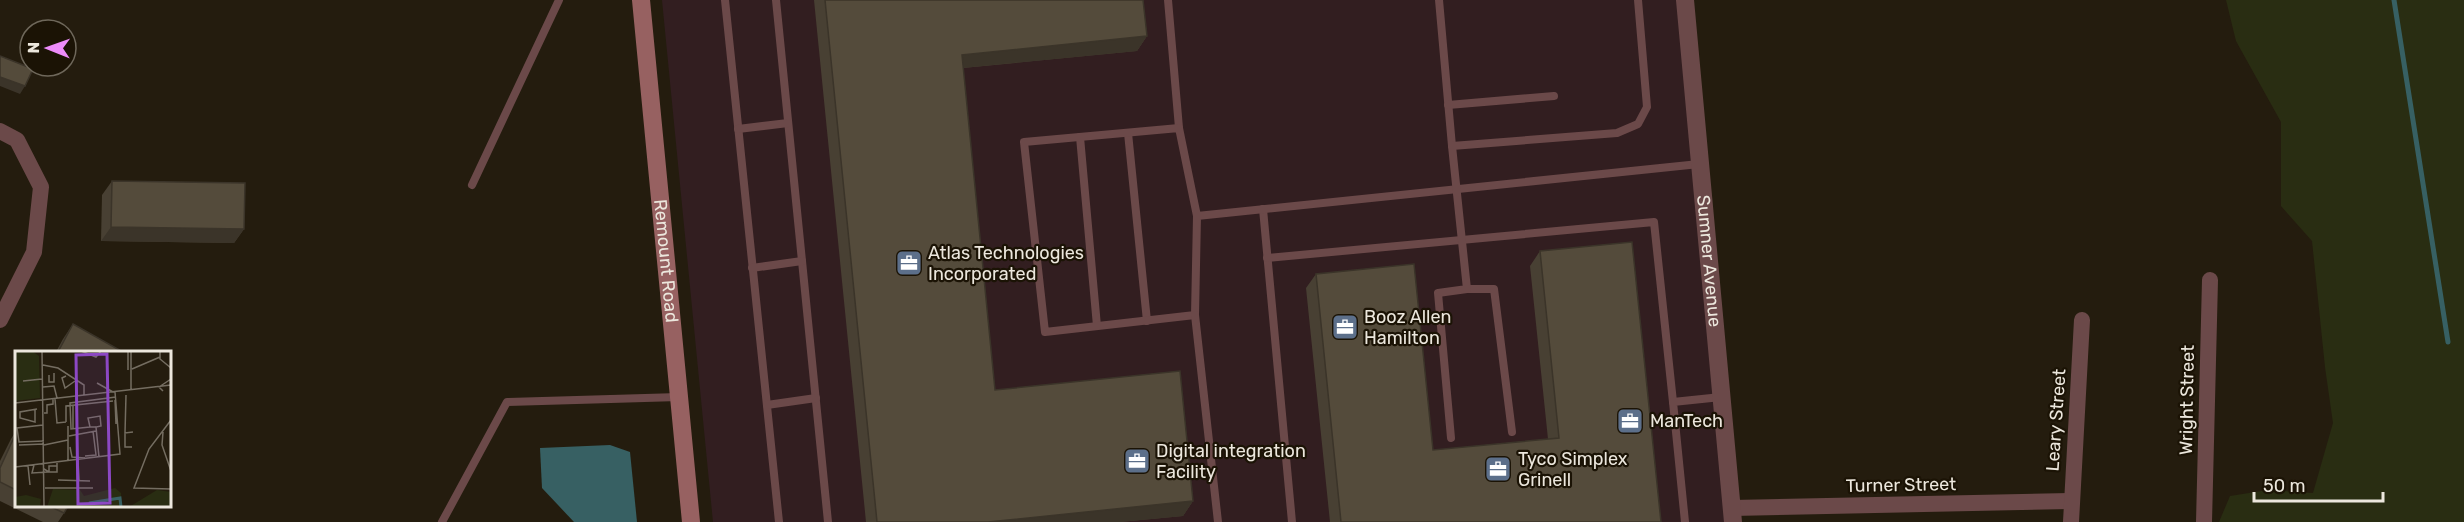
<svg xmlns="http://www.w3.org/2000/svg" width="2464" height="522" font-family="Rubik,sans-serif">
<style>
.commercial{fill:#321e20}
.green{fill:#292d12}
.water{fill:#376063}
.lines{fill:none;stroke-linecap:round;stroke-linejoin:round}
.stream{stroke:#376063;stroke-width:5}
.service{stroke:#6b4949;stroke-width:8}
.minor{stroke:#6b4949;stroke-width:16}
.tertiary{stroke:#6b4949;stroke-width:18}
.secondary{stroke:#976161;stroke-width:18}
.wall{fill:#484033}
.shaded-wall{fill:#3b3429}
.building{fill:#544b3b;stroke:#3b3429;stroke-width:1.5}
.labels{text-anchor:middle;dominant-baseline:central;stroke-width:4.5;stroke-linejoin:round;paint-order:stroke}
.poi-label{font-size:18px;fill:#ece7dd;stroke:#1b1305;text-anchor:start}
.street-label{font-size:18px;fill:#ece7dd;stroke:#1b1305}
.inset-river{fill:none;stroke:#376063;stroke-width:3}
.inset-road{fill:none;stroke:#746d61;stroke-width:1.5}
.view{fill:#8c48c4;fill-opacity:0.15;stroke:#8c48c4;stroke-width:3}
.inset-edge{fill:none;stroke:#ece7dd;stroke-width:3}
</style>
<rect width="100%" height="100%" fill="#241c0e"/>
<path class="commercial" d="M662 0H1686L1735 522H713Z"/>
<path class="green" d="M2226 0H2464V522H2219L2230 496 2268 490 2313 493 2333 423 2325 367 2312 241 2281 206V122L2236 41Z"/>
<path class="water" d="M610 445 630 452 637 522H574L542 488 540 448Z"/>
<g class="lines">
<path class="stream" d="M2394 0 2448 342"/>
<g class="service">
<path d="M725 0 779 522"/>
<path d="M776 0 828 522"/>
<path d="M1168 0 1179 128"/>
<path d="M1439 0 1452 146"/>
<path d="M1448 105 1554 96"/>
<path d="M738 129 788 123"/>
<path d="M1128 133 1147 321"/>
<path d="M1080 137 1097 326"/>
<path d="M472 185 559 0"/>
<path d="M1263 209 1292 522"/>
<path d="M1197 216 1195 315 1045 332 1024 142 1179 128 1197 216 1699 164"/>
<path d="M1267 258 1654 222 1673 402"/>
<path d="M752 268 802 261"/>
<path d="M1467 289H1494L1512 432"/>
<path d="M1195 315 1218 522"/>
<path d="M767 405 816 398"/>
<path d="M1451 438 1438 293 1467 289 1452 146 1617 133 1638 124 1647 107 1638 0"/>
<path d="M442 522 507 402 679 397"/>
<path d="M1685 522 1673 402 1721 397"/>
</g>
<g class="minor">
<path d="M0 131 17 140 41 187 34 252 0 320"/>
<path d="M1732 508 2070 501"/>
<path d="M2071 522 2082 320"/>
<path d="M2204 522 2210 280"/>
</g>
<path class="tertiary" id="s1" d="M1685 0 1733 522"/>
<path class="secondary" id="s2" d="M641 0 691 522"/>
</g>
<g class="wall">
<path d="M814 0H1143L1147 36 1137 51 963 68 995 390 1193 501 1183 516 1120 522H866Z"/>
<path d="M112 181 244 229 234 243 101 241 102 195Z"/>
<path d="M1540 251 1661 522H1330L1306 288 1316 274 1433 450 1548 439 1530 266Z"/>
<path d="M73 324 123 352H56L63 339Z"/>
<path d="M16 431V506H68L64 513 58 522H43L0 501V461L11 439Z"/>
</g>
<g class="shaded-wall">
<path d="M1147 36 1137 51 952 69 962 55Z"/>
<path d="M0 77 25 86 20 94 0 86Z"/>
<path d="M111 227 244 229 234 243 101 241Z"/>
<path d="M1193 501 1183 516 1120 522H988Z"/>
</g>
<g class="building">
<path d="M825 0H1143L1147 36 962 55 995 390 1180 371 1193 501 988 522H877Z"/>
<path d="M0 56 33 69 25 86 0 77Z"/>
<path d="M112 181 245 183 244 229 111 227Z"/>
<path d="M1632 242 1661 522H1341L1316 274 1414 264 1433 450 1559 438 1540 251Z"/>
<path d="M73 324 123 352H58Z"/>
<path d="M16 433V490L0 482V468Z"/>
<path d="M49 506H68L64 513Z"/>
</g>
<defs>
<symbol id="office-square" viewBox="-11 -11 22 22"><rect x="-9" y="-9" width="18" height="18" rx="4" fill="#5c6f8a" stroke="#1b1305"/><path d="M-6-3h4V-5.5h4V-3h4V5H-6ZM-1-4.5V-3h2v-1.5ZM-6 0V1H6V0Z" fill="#fff"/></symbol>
</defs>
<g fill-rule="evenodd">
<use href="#office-square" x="894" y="248" width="30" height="30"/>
<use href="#office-square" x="1330" y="312" width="30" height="30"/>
<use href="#office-square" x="1615" y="406" width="30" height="30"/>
<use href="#office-square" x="1122" y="446" width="30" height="30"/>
<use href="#office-square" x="1483" y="454" width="30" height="30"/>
</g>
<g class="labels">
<g class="poi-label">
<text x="928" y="253">Atlas Technologies<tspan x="928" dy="21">Incorporated</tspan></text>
<text x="1364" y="317">Booz Allen<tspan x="1364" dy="21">Hamilton</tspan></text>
<text x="1650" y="421">ManTech</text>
<text x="1156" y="451">Digital integration<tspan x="1156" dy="21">Facility</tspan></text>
<text x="1518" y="459">Tyco Simplex<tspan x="1518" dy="21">Grinell</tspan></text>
</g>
<g class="street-label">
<text stroke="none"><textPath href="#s2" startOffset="262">Remount Road</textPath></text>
<text stroke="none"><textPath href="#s1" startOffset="262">Sumner Avenue</textPath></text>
<text transform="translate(2187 400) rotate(-89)">Wright Street</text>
<text transform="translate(2056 420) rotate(-86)">Leary Street</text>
<text transform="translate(1901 485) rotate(-1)">Turner Street</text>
</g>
</g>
<g transform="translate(15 351)">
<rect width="156" height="156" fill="#241c0e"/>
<path d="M0 0H17L24 5 25 47 0 50ZM100 137 106 142V156H32L38 138 65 139 69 145ZM142 139 156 141V156H114ZM11 144 26 148 25 156H0V146Z" fill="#292d12"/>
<path class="inset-river" d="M74 152 105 147 106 156"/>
<path class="inset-road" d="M27 0 29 156M66 0 81 6 86 0M116 0V39M145 0V8L156 17M28 14 43 17 69 34V45M117 18 145 6M113 19V0M34 24V31H39V22M51 25 47 27 50 37 60 30M8 30 27 28M82 32 98 41M28 36 39 35 42 47M148 40 144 36 156 28M111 44 110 82 118 81M40 48 42 72 51 71M100 49 101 73M0 52 156 34M58 54V78M20 59V71L5 67V61L22 58M29 62H32V54L38 53V48M156 69 134 98 119 137 156 138M51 71V55L98 50M28 74 2 77 4 91 29 90M53 75V110M75 76 56 78 55 52 101 46M81 76H75L73 67 85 65 86 75 81 76 84 106M148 81 147 94 156 120M110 82V96H117M54 85 81 80M4 94 29 93M29 94 53 89M55 96 57 106 70 107M70 105 81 104 78 80M63 109 64 129M19 114 17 122 34 121 29 118M13 115 15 134M42 115H34V121H42V111M0 116 105 103 100 41M43 129 75 130M30 137H78"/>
<path class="view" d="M92 3 95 152 63 153 61 4Z"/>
<rect width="156" height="156" class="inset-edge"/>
</g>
<g transform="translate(48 48) rotate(271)"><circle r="28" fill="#1b1305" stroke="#6f685b" stroke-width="1.5"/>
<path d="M0-4.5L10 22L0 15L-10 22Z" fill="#ed8cfa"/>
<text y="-9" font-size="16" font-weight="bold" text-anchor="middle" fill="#ece7dd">N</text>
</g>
<path d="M2254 492v9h129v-9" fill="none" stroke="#ece7dd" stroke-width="3"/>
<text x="2263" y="492" font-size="18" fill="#ece7dd" stroke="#1b1305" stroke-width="4.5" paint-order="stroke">50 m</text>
</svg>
